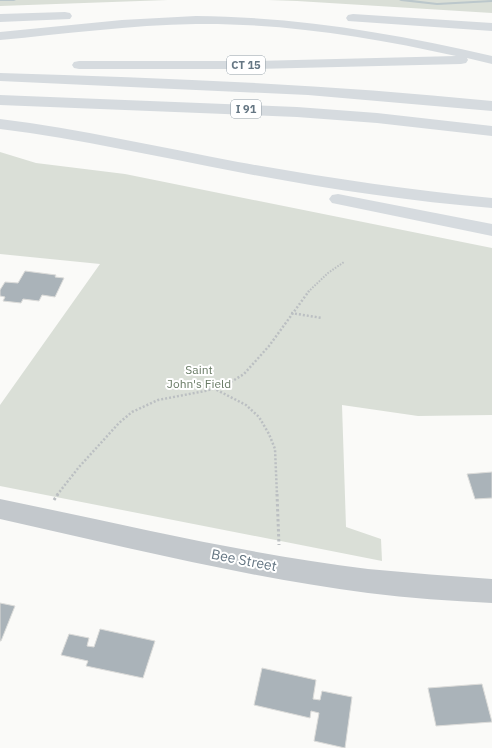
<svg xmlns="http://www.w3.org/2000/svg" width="492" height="748" font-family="'IBM Plex Sans',sans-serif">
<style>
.green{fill:#dadfd7}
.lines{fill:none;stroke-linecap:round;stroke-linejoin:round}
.stream{fill:#bbc7cb;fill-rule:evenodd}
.building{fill:#aab3b9;stroke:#dcdcda}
.path-far2{stroke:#bbbfc2;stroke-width:2;stroke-dasharray:1.5 1.5;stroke-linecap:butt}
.path-far1{stroke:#bbbfc2;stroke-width:2.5;stroke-dasharray:2 2;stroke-linecap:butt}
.path{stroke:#bbbfc2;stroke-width:3;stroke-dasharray:2.5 2.5;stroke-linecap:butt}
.tertiary{fill:#c3c8cc;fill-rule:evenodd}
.motorway{fill:#d6dbdf;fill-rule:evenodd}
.labels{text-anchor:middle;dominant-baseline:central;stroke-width:4;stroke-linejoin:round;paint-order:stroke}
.shield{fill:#fff;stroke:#939fa8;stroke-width:1}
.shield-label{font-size:11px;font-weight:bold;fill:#657683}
.park-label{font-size:12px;fill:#687a64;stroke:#fff}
.near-street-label{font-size:14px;fill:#657683;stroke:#fff}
</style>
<rect width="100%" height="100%" fill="#fafaf8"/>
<g class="green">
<path d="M0 0H168L0 6Z"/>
<path d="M268 0H492V13L297 1Z"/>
<path d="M0 152 36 163 125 174 492 248V415L418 416 342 405 346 527 381 539 382 561 0 486V405L100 264 0 254Z"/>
</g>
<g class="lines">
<g class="stream">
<path d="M0 0H16L14 1H0Z"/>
<path d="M399 0H412L437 3 492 0V2L437 5 401 1Z"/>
</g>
</g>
<g class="building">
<path d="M25 271 56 275 55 277 64 278 55 297 42 295 39 301 23 299 21 303 3 301 5 297 0 296V290L5 282 18 283Z"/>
<path d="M492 472V498L475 499 467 474Z"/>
<path d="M0 603 15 606 1 641H0Z"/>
<path d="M100 629 155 641 143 678 86 666 88 661 61 655 69 634 89 638 87 646 94 647Z"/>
<path d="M262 668 316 680 313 699 320 700 322 691 352 697 345 748 314 741 319 713 311 711 310 718 254 705Z"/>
<path d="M482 684 492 722 436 726 428 688Z"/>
</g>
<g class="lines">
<path class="path-far2" d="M308 292 328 273 344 262"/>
<g class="path-far1">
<path d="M291 313 322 318"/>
<path d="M213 388 246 405 259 417 269 434 275 449 277 495"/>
<path d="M57 495 79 467 119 423 132 412 158 400 205 391 226 385 244 374 269 346 309 291"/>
</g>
<g class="path">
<path d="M277 494 279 545"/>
<path d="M54 500 58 494"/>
</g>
<path class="tertiary" d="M0 499C122 524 244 554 368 569 410 573 451 576 492 579V603C451 601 409 598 368 593 244 577 122 546 0 519Z"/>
<g class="motorway">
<path d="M65 12 70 13 72 16 70 19 0 22V14Z"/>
<path d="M353 14 492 23V31L348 21 346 18 348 15Z"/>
<path d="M196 16C298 17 393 33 492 56V64L467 58 468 60 466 63 461 64 256 69H79L74 68 72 65 74 62 79 61H256L456 56C371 37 284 23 196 24 130 25 65 34 0 40V32L122 20Z"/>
<path d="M0 73C164 78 328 84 492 101V111L308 95 0 81Z"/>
<path d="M0 95 297 107 377 113 492 126V136L377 123 297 117 0 105Z"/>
<path d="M0 119C80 129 159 147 238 162 322 177 407 190 492 198V208C407 201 322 188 238 172 159 157 80 139 0 129Z"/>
<path d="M338 194 492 224V236L332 203 329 199 332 195Z"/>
</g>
</g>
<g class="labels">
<g class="shield">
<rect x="227" y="56" width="38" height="18" rx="3"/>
<rect x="231" y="100" width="30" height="18" rx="3"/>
</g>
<g class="shield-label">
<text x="246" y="65">CT 15</text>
<text x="246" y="109">I 91</text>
</g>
<g class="park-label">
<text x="199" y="369">Saint<tspan x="199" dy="14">John's Field</tspan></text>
</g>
<g class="near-street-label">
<text transform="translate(244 560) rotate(11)">Bee Street</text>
</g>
</g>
</svg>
